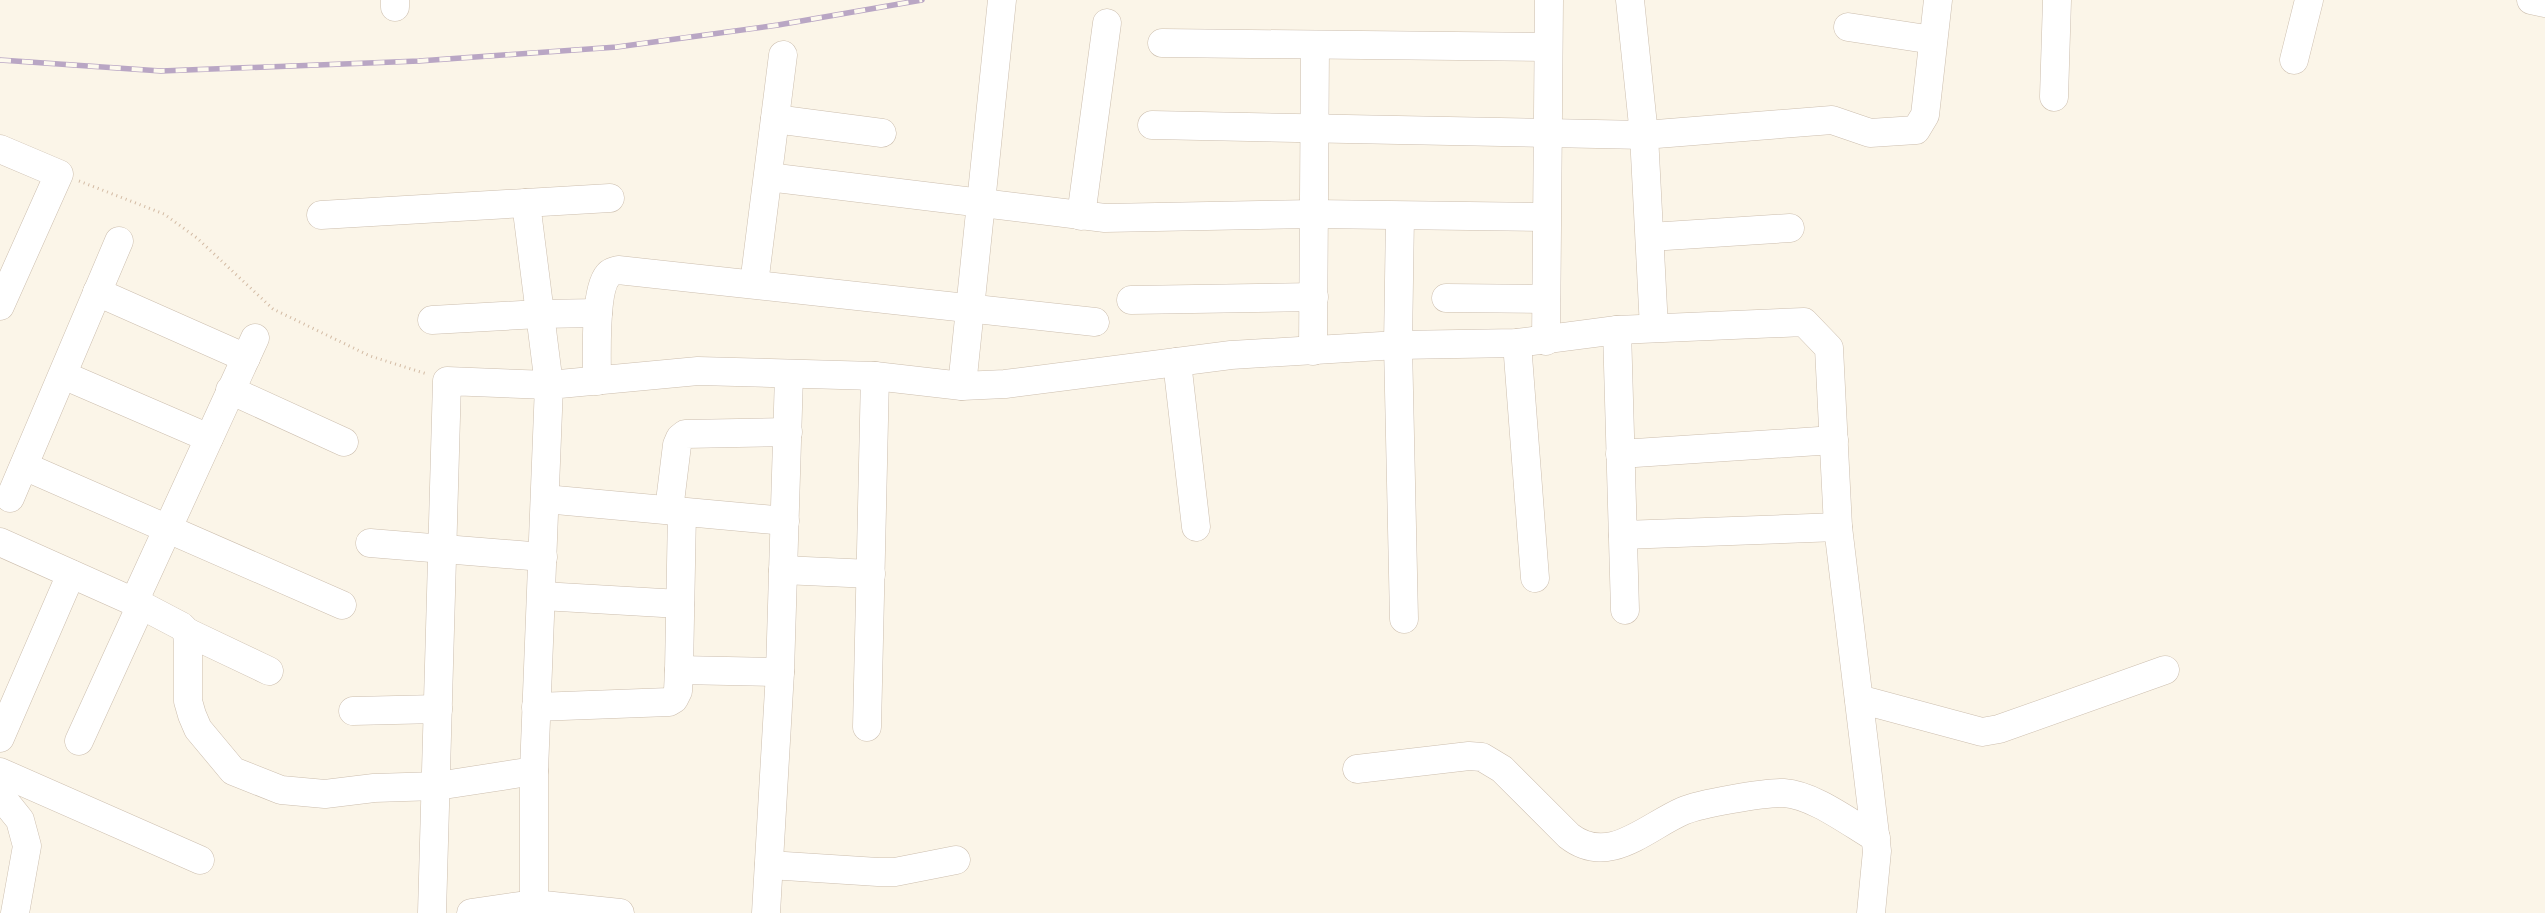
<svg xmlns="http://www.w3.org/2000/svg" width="2545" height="913" font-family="'Exo 2',sans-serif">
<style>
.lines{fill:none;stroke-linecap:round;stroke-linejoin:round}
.minor-casing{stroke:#ccbeae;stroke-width:29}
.path{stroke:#d3bba4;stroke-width:3;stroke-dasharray:1 4;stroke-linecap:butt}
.minor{stroke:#fff;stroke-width:28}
.rail-casing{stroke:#b9a6c4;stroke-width:5.5}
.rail{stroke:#fdf9ee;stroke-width:4;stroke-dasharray:11;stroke-linecap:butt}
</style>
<rect width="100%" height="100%" fill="#fbf5e8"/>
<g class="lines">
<defs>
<g id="minor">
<path d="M395 0V7"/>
<path d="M2531 0 2545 3"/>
<path d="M1848 27 1933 40"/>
<path d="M1162 43 1548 47"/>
<path d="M2294 60 2309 0"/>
<path d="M2054 97 2057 0"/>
<path d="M775 119 882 133"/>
<path d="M1152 125 1644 135 1630 0"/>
<path d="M0 149 59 174 0 306"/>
<path d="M768 177 1105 218 1314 214 1546 217"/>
<path d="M321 215 610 198"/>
<path d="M1081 216 1107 23"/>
<path d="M1400 216 1398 345 1404 619"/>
<path d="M1650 237 1790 228"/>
<path d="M754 284 783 55"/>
<path d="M97 292 246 358"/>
<path d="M1446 298 1546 299"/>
<path d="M1131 300 1314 297"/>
<path d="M432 320 539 314 598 313"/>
<path d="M1654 328 1644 135 1832 120 1870 133 1916 130 1925 115 1938 0"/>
<path d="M1617 330 1625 610"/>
<path d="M1546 341 1549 0"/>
<path d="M1517 343 1535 578"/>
<path d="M1313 351 1315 45"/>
<path d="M1177 362 1196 527"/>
<path d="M63 375 209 438"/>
<path d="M597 381C597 359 594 291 608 275 610 272 614 271 618 270L1095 322"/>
<path d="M962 386 1002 0"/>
<path d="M230 390 344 442"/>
<path d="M1620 454 1834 440"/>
<path d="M24 466 342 605"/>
<path d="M10 498 119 241"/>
<path d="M545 499 785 521"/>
<path d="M669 510 677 445 680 438 685 434 788 432"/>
<path d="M1623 535 1838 527"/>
<path d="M0 542 141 605 181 626 187 632 188 644V701L192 715 198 729 233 771 281 790 325 794 374 788 437 786 534 771 549 385 698 371 875 376 962 386 1005 384 1231 355 1398 345 1517 343 1617 330 1804 322 1829 348 1838 527 1877 851 1871 913"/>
<path d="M370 543 543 557"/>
<path d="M783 570 871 574"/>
<path d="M542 596 680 604"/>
<path d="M134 602 255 338"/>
<path d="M187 632 269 671"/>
<path d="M679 670 780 672"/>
<path d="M1859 699 1982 732 1999 729 2165 670"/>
<path d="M536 707 669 702 674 699 678 691 679 670 682 512"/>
<path d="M353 711 438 709"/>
<path d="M867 727 875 376"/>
<path d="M0 738 71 574"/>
<path d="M79 741 141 605"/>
<path d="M1357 769 1469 756 1482 757 1502 769 1569 836C1609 867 1646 827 1683 811 1699 804 1766 792 1784 793 1814 795 1850 823 1876 838"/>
<path d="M0 772 200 860"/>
<path d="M0 795 20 820 27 846 15 913"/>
<path d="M769 865 878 872H895L956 860"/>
<path d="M534 904V771"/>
<path d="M432 913 447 381 549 385 526 203"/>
<path d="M471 913 534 904 620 913"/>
<path d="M766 913 780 672 789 375"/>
</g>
</defs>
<use href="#minor" class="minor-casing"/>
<path class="path" d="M79 181 164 214 197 238 273 309 370 356 427 374"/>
<use href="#minor" class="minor"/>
<defs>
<path id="rail" d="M0 60 161 71 419 61 617 47 778 25 922 0"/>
</defs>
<use href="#rail" class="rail-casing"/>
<use href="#rail" class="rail"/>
</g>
</svg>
